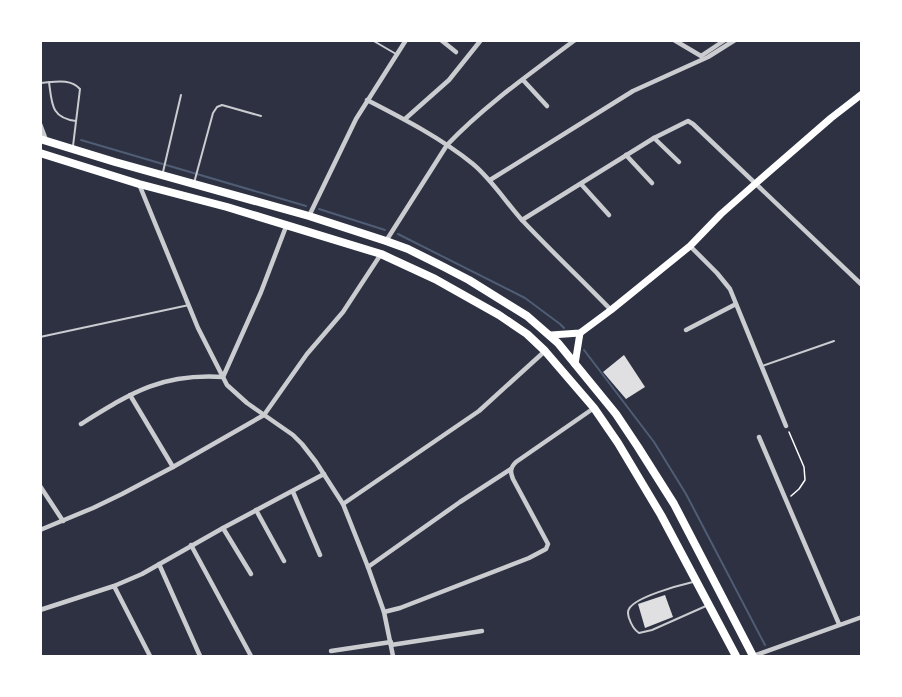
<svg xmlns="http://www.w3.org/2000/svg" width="902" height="697" font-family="'PT Sans Narrow',sans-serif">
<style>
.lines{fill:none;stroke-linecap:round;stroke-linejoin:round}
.stream{stroke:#4f5d75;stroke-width:2}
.building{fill:#e0e0e3}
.path{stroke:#fff;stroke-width:1.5}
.service{stroke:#caccd0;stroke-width:2}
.minor{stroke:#caccd0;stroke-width:4.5}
.secondary{stroke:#fff;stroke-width:7}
.primary{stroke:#fff;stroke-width:8}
</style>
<rect width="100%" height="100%" fill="#2d3142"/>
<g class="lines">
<g class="stream">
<path d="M81 140 306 206"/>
<path d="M319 209 385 230"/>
<path d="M398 234 525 298 560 324 564 328"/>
<path d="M584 350 654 442 686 494 765 645"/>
</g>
</g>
<g class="building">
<path d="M624 355 645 387 626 399 603 372Z"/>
<path d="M665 595 673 617 645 628 638 604Z"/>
</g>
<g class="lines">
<path class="path" d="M789 432 804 467 805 480 799 489 791 496"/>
<g class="service">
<path d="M372 40 396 54"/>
<path d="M49 82C52 104 51 118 76 121"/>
<path d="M40 83C55 82 70 78 80 89L73 146"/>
<path d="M163 172 181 95"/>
<path d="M194 183 213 113 217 107 222 105 261 116"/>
<path d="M40 337 189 305"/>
<path d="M762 366 834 341"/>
<path d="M693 582C680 585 635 597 629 609 627 612 628 614 629 618 631 624 633 629 639 633L652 630 706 606"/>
</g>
<g class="minor">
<path d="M441 40 456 52"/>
<path d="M674 40 701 56 725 40"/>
<path d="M523 80 547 106"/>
<path d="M367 100C404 119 441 138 473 164 492 180 505 201 521 219 550 250 582 280 611 310"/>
<path d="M405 119 449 80 481 40"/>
<path d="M40 124 46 140"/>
<path d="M654 138 679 162"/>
<path d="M626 155 652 183"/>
<path d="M490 180 633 91 708 57 735 40"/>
<path d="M139 184 198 328 227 385 247 403 293 435 302 444 316 462 343 504 368 567 384 612 393 656"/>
<path d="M581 184 609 215"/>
<path d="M309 216 356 119 406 40"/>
<path d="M522 220 654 138 688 121 693 124 862 285"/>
<path d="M386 241 447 145C485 105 531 73 575 40"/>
<path d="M690 246 717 273 730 289 786 426"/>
<path d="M686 330 736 304"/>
<path d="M130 395 173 467"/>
<path d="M81 424C131 393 161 373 223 377L261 292 287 224"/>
<path d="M759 437 839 624"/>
<path d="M40 486 63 521"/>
<path d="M293 492 320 555"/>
<path d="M343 504 479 411 545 351"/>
<path d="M256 510 284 561"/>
<path d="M223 528 251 574"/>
<path d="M40 530 93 508 122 494 173 467 264 415 307 354 343 312 381 254"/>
<path d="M191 545 251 656"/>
<path d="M159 564 200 656"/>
<path d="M368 567 460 502 511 469"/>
<path d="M114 586 150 656"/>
<path d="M40 610 114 586 142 574 223 528 324 474"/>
<path d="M384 612 400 608 529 558 546 549 548 544 513 479C510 472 510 468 516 462L594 408"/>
<path d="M391 645 482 631"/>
<path d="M331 651 391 642"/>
<path d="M753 656 862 617"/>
</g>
<g class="secondary">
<path d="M551 335 580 333 611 310 690 246 721 214 755 184 831 118 862 94"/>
<path d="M575 364 580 333"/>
</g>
<g class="primary">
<path d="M40 139 115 162 309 216 386 241 408 249 444 267 469 280 527 316 558 343 616 414 638 447 674 504 753 656"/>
<path d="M40 153 139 184 227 207 381 254 435 279 499 315 527 334 545 351 594 408 618 443 661 515 736 656"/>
</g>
</g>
<rect width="902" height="697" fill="none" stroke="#ffffff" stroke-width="84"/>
</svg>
